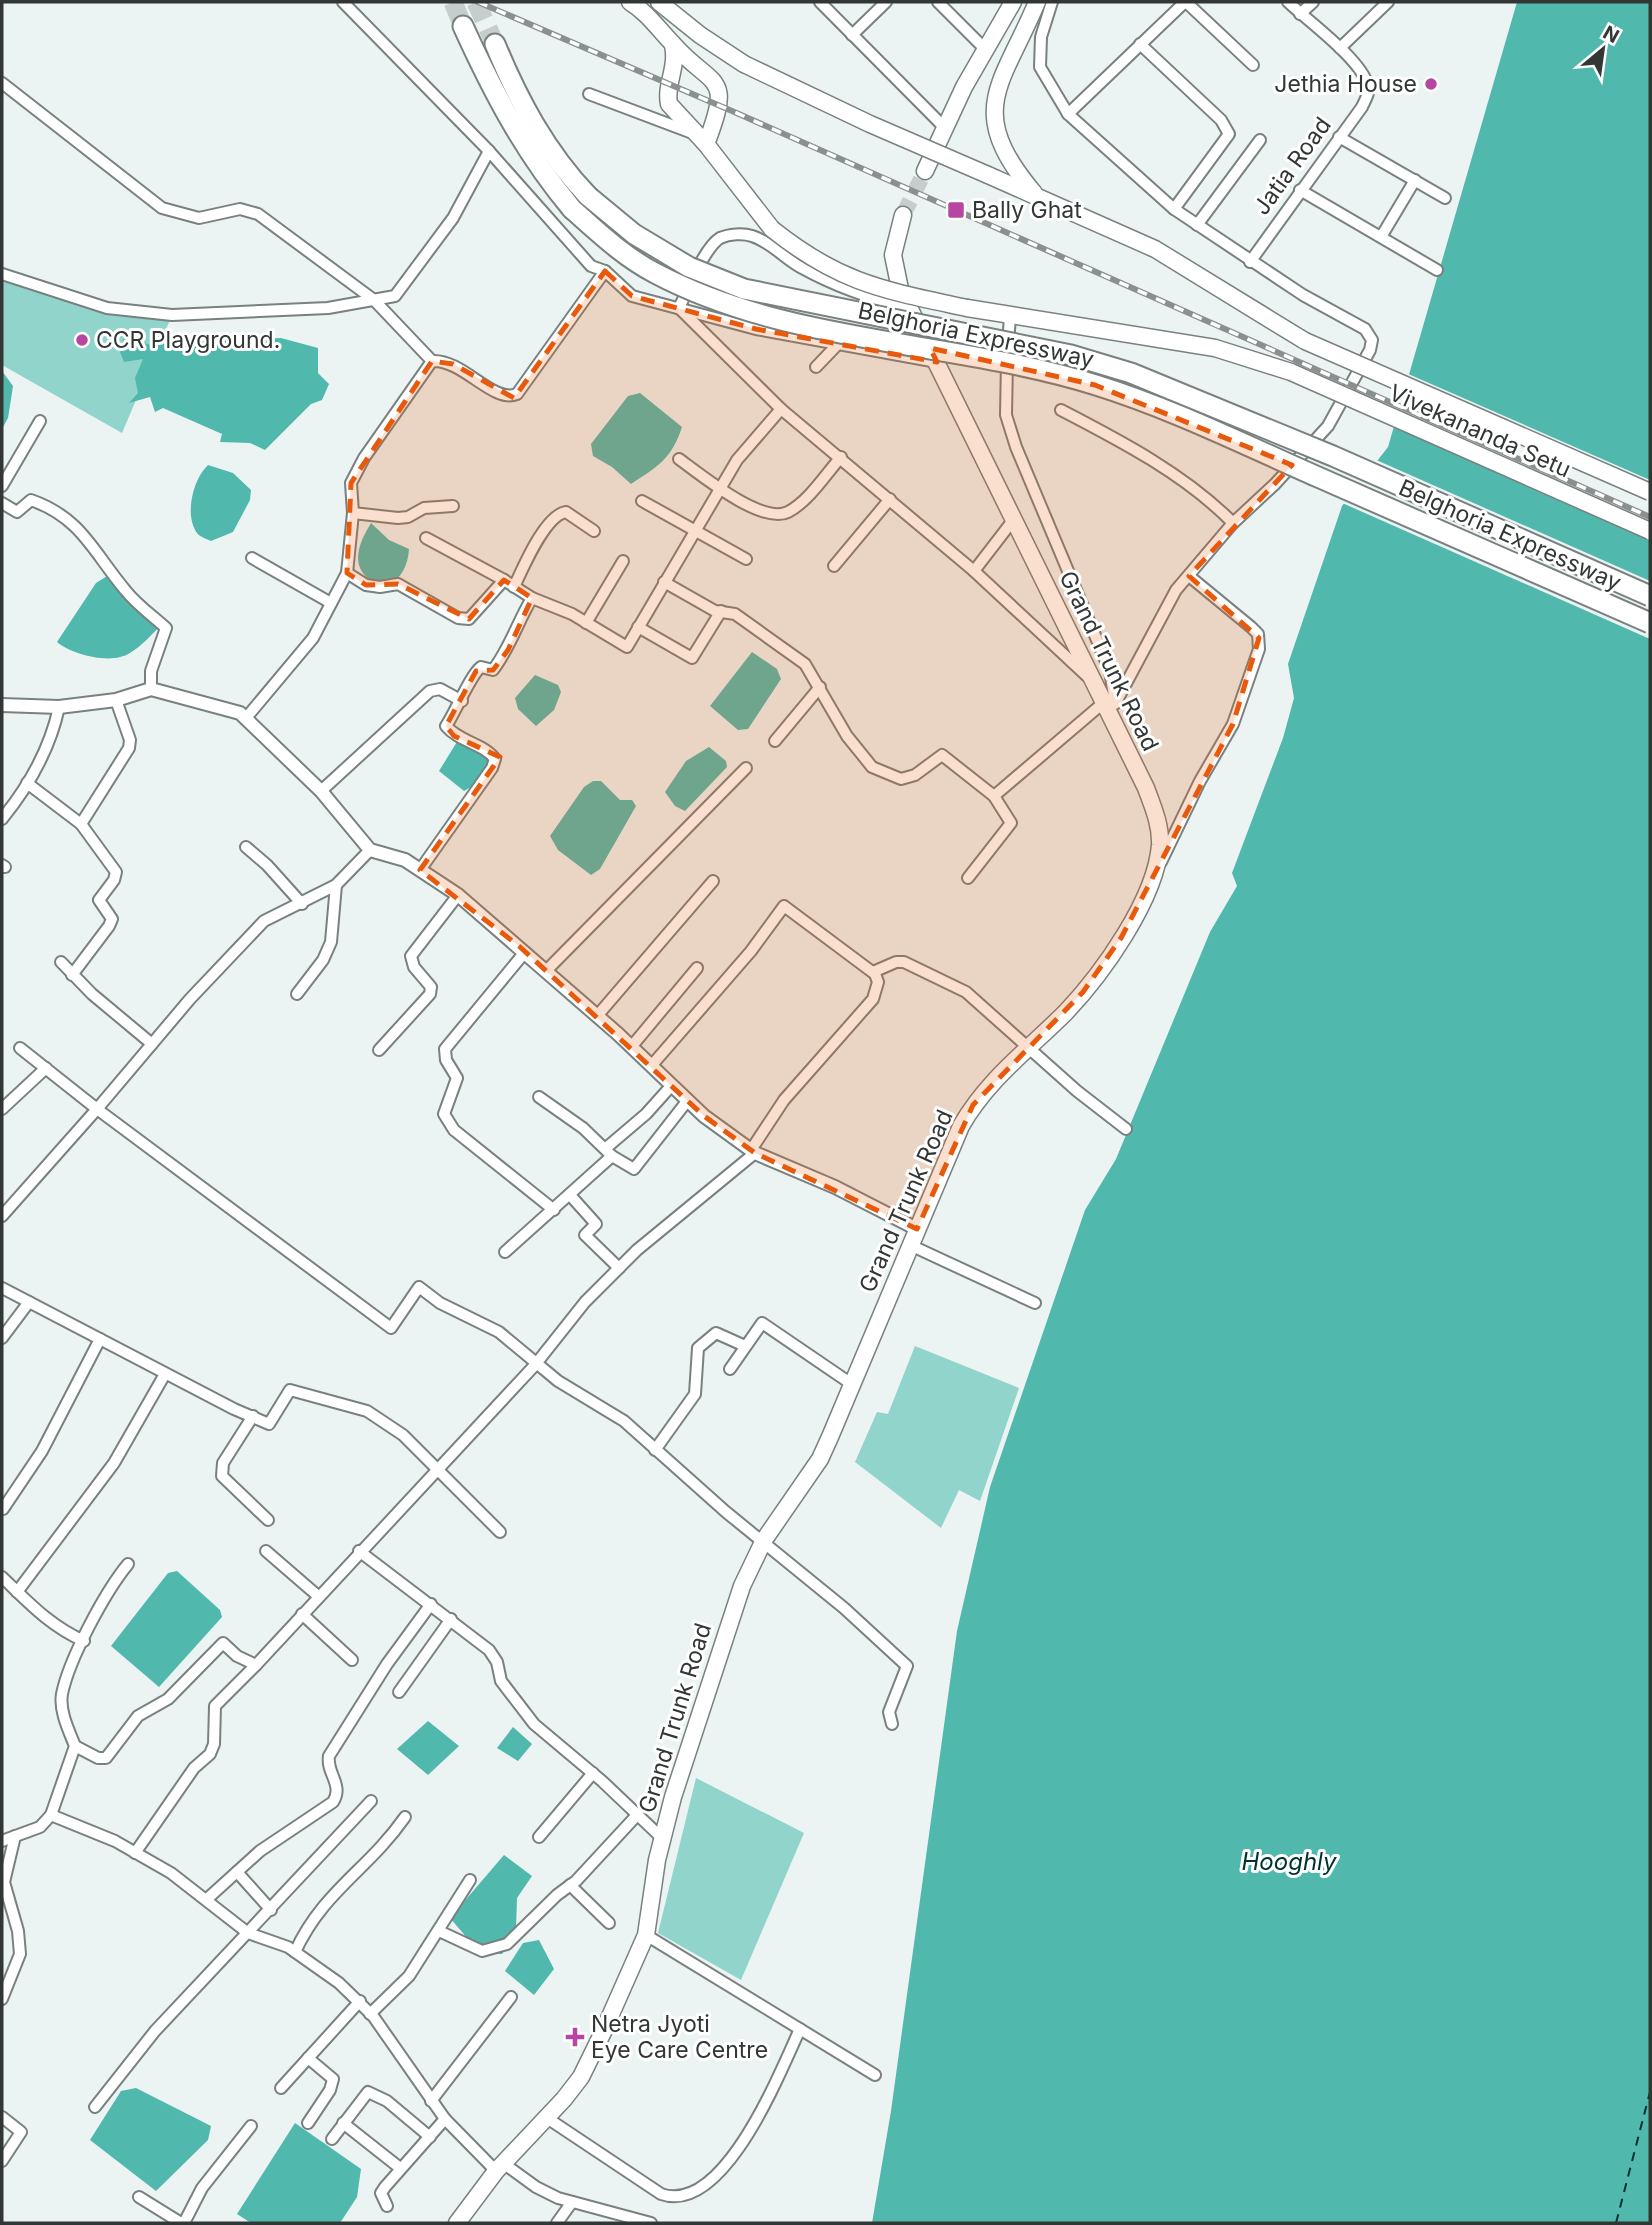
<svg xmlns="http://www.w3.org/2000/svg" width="1652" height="2225" font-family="Inter,sans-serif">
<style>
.green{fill:#90d4cb}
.water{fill:#50b8ad}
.pier{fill:#ebf4f3}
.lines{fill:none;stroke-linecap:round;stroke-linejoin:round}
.ferry{stroke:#00332f;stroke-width:2;stroke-dasharray:9 7;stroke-linecap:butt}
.primary-tunnel{stroke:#c6cecd;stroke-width:16;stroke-dasharray:16 8;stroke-linecap:butt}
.motorway-tunnel{stroke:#c6cecd;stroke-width:19;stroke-dasharray:19 10;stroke-linecap:butt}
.minor-casing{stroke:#798180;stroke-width:14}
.tertiary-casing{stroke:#798180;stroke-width:16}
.primary-casing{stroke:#798180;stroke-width:19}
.motorway-casing{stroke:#798180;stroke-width:23}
.minor{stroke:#fff;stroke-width:10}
.tertiary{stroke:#fff;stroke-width:12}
.primary{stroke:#fff;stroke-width:16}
.motorway{stroke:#fff;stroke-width:19}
.rail-casing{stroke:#8a908f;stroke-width:6}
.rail{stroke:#fff;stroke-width:3.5;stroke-dasharray:10;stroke-linecap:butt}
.primary-bridge-casing{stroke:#798180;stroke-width:19;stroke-linecap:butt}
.motorway-bridge-casing{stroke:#798180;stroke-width:23;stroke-linecap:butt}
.primary-bridge{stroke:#fff;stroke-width:16}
.motorway-bridge{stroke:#fff;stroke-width:19}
.marked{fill:#e8590c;fill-opacity:0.2;stroke:#e8590c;stroke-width:5;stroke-dasharray:14 9;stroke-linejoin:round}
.poi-dot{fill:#b746a2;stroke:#fff;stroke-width:2.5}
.labels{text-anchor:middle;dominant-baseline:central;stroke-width:6;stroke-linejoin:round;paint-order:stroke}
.poi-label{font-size:23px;fill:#323635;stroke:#fff;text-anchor:start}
.street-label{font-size:23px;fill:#323635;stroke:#fff}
.water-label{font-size:24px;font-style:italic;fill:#00332f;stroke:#fff}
</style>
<rect width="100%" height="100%" fill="#ebf4f3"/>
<g class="green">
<path d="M2 274 107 308 172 315 122 433 2 365Z"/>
<path d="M915 1346 1019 1388 980 1501 959 1490 941 1528 855 1462 877 1412 888 1414Z"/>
<path d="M696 1778 804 1833 741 1980 658 1933Z"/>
</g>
<g class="water">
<path d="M1517 2H1650V2223H872L891 2111 957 1631 990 1487 1085 1210 1116 1159 1210 932 1237 886 1232 873 1283 738 1294 698 1288 664 1342 506 1388 447Z"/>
<path d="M166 331 190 342 281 338 318 348V373L329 384 322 400 311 404 265 450 250 443 220 442 222 434 163 408 155 412 150 397 129 403 138 393 135 378 143 359 124 362 120 352 124 337 157 347 156 340Z"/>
<path d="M2 371 13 386 8 418 2 429Z"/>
<path d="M640 393 682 427C671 460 658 466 631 484L612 467 593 456 591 444 628 396Z"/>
<path d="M208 465 233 473 251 490 250 500 233 532 211 541C207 539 200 537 197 533 184 515 193 479 208 465Z"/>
<path d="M371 523 389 540 409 549C408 566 401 578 387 588 350 576 353 552 371 523Z"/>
<path d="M112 573 163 623C153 633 142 646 130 653 112 665 72 655 57 642L96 583Z"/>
<path d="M752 652 777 669 781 679 748 729 738 730 710 706Z"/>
<path d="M535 675 558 685 561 692 554 710 536 726 518 709 515 698Z"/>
<path d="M460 737 493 762 483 780 464 791 439 771Z"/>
<path d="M709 747 726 761 727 767 685 811 675 806 665 792 686 761Z"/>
<path d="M593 781H601L620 800H632L636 806 600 869 591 875 558 850 550 836 584 787Z"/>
<path d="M177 1571 220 1610 222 1617 159 1687 111 1646 168 1573Z"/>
<path d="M428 1721 459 1746 428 1775 397 1749Z"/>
<path d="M513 1727 532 1744 518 1761 497 1748Z"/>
<path d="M504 1855 532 1876 517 1898 516 1930 502 1954 480 1953 450 1918Z"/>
<path d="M539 1940 554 1969 534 1995 505 1971 523 1943Z"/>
<path d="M136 2088 211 2126 208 2140 156 2191 90 2140 121 2091Z"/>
<path d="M295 2123 361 2169 357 2197 340 2223H251L237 2214Z"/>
</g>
<g class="pier">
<path d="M1406 373 1650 480V540L1391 426Z"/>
<path d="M1374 459 1650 581V639L1340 502Z"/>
</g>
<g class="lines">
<path class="ferry" d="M1616 2223 1650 2092"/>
<path class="primary-tunnel" d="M903 215 925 171"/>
<g class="motorway-tunnel">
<path d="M453 2 463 26"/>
<path d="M476 2 495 44"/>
</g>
<defs>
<g id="minor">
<path d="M343 2 489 151 591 266 605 271 632 296 756 329 937 362"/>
<path d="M820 2 945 128"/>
<path d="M938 2 985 49"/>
<path d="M1052 2 1041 37 1040 67 1068 114 1174 209 1303 295 1365 329 1372 340 1370 350 1328 426 1275 484 1233 523 1176 590 1115 704"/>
<path d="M1186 2 1253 65"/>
<path d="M1300 14 1313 2"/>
<path d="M852 35 886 2"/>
<path d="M1140 44 1221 120 1229 134 1174 209"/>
<path d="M1340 48 1388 2"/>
<path d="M2 83 162 208 199 218 240 209 258 214 374 300 432 361"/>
<path d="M589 94 695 134"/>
<path d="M1068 114 1185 2"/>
<path d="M1339 137 1445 198"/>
<path d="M1300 190 1437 270"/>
<path d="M1197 225 1260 140"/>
<path d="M1381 237 1415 180"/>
<path d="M1250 262 1362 107C1365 100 1370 93 1368 86 1362 60 1308 21 1288 2"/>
<path d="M2 274 107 308 172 315 328 308 395 296 453 218 489 151"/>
<path d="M909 308C871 299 836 287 802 268 785 259 771 242 752 236 743 233 729 234 720 238 704 248 688 290 679 308L781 409 974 571 1087 676"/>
<path d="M1008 345 1010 316"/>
<path d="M1007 361 1006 415 1016 447 1110 671 1115 702"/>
<path d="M816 367 839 343"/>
<path d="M1061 410C1121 441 1186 475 1233 523"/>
<path d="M679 459C701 475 762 525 788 512 809 501 826 474 841 457"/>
<path d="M2 486 40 421"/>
<path d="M642 501 746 559"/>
<path d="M2 503 17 512 31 500C82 518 93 552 126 591 137 605 153 616 166 628L151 671V689"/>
<path d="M353 513 398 518 408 517 424 508 453 506"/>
<path d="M426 538 504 580"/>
<path d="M252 558 331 603"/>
<path d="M834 566 890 499"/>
<path d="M974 571 1014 519"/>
<path d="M347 573 366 585 380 587 398 584 458 618 469 619 504 580 532 598 572 614 627 647 737 460 781 409"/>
<path d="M664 582 715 611 735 614 805 664 847 736 872 767 901 779 915 775 942 755 994 796 1102 704"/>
<path d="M514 587C523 568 545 515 566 512L594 531"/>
<path d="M586 623 623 561"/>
<path d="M638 627 692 658 721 611"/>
<path d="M246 718 313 638 347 573 353 513 351 483 364 458 432 361C463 359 493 404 517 394L605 271"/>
<path d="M775 741 820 687"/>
<path d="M27 783 81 824 116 872 114 880 99 900 112 919 109 926 72 975"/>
<path d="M321 791 430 691 440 689 462 701"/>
<path d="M2 819C29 786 50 749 59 707"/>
<path d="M81 824 129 748 130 740 116 700"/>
<path d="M246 847 267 865 302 904"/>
<path d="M370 850 336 885 264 921 190 999 97 1109 391 1328 419 1287 440 1303 499 1332 558 1381 624 1421 726 1512 844 1608 907 1666 889 1712 892 1724"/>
<path d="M1161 862 1200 781 1233 724 1259 649 1258 634 1251 627 1189 576"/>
<path d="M2 865 5 867"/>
<path d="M420 870 492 768 495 759C483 743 459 742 446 726 455 713 471 674 481 667L493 670C510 648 517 623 532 598"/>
<path d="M968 878 1011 823 994 796"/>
<path d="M525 952 445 1049 446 1060 457 1078 444 1114 454 1130 554 1210"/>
<path d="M61 962 92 994 152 1044"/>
<path d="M546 971 746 768"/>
<path d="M873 972 896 962H904L966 992 1077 1091 1126 1129"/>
<path d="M297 994 323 960 331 942 336 885"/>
<path d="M597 1016 713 881"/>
<path d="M632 1046 697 968"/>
<path d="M379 1050 430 994 431 987 414 967 411 956 458 895"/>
<path d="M652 1065 751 951 784 906 875 974 878 982 873 999 784 1100 751 1150"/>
<path d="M539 1097 583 1128 612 1156 634 1169 688 1100"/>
<path d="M2 1109 46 1068"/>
<path d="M606 1148 646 1114 672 1085"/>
<path d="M570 1195 596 1224 585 1235 619 1268"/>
<path d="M2 1216 97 1109 20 1048"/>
<path d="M910 1245 1035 1303"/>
<path d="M505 1252 612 1156"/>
<path d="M2 1288 234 1409 269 1424 290 1390 367 1411 403 1435 500 1532"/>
<path d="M2 1338 29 1302"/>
<path d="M730 1369 762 1323 853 1385"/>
<path d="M253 1416 223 1463 222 1476 268 1520"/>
<path d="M655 1450 695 1394 698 1348 716 1333 745 1346"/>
<path d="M3 1509 42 1451 100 1339"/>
<path d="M266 1551 318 1596"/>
<path d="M359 1551 489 1650 497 1662 501 1681 534 1724 602 1781 662 1838"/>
<path d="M2 1577C28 1602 50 1626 84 1641"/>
<path d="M17 1592 114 1463 165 1374"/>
<path d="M302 1614 352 1660"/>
<path d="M399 1692 451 1619"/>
<path d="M75 1746 98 1758H106L138 1716 168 1699 223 1643 237 1656 256 1665 535 1365 585 1302 637 1250 755 1153"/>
<path d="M51 1815 75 1746C69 1731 59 1711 62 1694 69 1659 105 1592 128 1564"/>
<path d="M539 1837 593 1773"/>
<path d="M2 1841 40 1827 51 1815 115 1841 171 1873 248 1933 288 1947 339 1983 373 2016 445 2119 496 2171"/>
<path d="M135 1853 194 1768 210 1754 214 1744 215 1706 256 1665"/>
<path d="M237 1872 271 1910"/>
<path d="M570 1885 609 1923"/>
<path d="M207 1899 260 1851 333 1802C344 1785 326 1773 329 1756L387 1664 431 1604"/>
<path d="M439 1931 482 1951 507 1944 557 1895 576 1881 638 1814"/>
<path d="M646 1935 875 2075"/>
<path d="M295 1952C323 1891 368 1870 405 1817"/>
<path d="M2 1999 20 1954 18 1931 4 1882 15 1836"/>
<path d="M370 2014 409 1976 470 1880"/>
<path d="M308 2058 333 2079 330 2090 308 2123"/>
<path d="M281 2088 360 2001"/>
<path d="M431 2101 511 1997"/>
<path d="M95 2107 155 2031 371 1801"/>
<path d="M2 2117 21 2132 2 2161"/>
<path d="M547 2118 661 2194C724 2216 780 2072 800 2029"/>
<path d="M343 2123 400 2168"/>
<path d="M332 2139 368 2092 387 2101 430 2137"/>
<path d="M503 2163 536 2187 558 2198 651 2223"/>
<path d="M139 2197 181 2223"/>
<path d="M387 2206 381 2193 385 2187 445 2119"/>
<path d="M184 2223 202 2188 251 2126"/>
<path d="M557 2223 572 2202"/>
</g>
<path id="tertiary" d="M2 705 59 707 116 700 151 689 240 713 321 791 370 850 405 860 458 895 618 1034 704 1116 755 1153 835 1187 917 1229"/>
<g id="primary">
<path d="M630 2C649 14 658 29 673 44 713 89 734 72 706 144"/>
<path d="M659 2 700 35 744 64"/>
<path d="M673 45C678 68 665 84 669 104L706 144 772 229"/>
<path d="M925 171 964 87 1013 2"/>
<path d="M988 175 1155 249 1305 341"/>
<path d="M1034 193C964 110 1002 86 1037 2"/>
<path d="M967 308 1215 348 1291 372"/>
<path d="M457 2223 496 2171 564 2099 581 2077 604 2030 646 1935 657 1860 673 1797 742 1586 764 1540 820 1459 830 1437 961 1126C988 1079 1028 1050 1066 1012 1102 974 1156 899 1160 845 1161 825 1153 807 1146 788L900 289 893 255 903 215"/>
</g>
<g id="motorway">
<path d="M463 26C493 92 525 153 572 209"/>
<path d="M495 44C518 100 546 152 588 196"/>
</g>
</defs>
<use href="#minor" class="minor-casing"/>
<use href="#tertiary" class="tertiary-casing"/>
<use href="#primary" class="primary-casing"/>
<use href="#motorway" class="motorway-casing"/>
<use href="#minor" class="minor"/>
<use href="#tertiary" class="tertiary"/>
<use href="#primary" class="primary"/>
<use href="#motorway" class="motorway"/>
<defs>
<path id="rail" d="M478 2 732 111 1650 517"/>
</defs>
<use href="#rail" class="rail-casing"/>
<use href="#rail" class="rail"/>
<defs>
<g id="primary-bridge">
<path d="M744 64 870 124 988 175"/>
<path d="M772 229C841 284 884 290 967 308"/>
<path d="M1305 341 1650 492"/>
<path d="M1291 372 1650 531"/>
</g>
<g id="motorway-bridge">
<path d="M588 196 634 234 689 267 744 289 1071 355 1131 373 1333 456 1650 596"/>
<path d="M572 209C598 232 624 257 655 273 791 345 952 340 1096 385 1173 409 1245 445 1318 477 1429 526 1540 575 1650 623"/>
</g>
</defs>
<use href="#primary-bridge" class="primary-bridge-casing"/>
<use href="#motorway-bridge" class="motorway-bridge-casing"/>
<use href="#primary-bridge" class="primary-bridge"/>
<use href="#motorway-bridge" class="motorway-bridge"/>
</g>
<path class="marked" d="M605 271 632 296 756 329 937 362 930 348 1095 385 1292 465 1189 576 1259 638 1233 724 1121 938 1083 992 973 1105 917 1229 755 1153 704 1116 519 946 420 870 500 757 454 736 446 726 476 671 493 670 508 650 532 598 504 580 469 619 398 584 366 585 347 573 351 483 432 361 453 364 514 398Z"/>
<g class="poi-dot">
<circle cx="1431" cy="84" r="7"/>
<rect x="947" y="201" width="18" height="18" rx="3.5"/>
<circle cx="82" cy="340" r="7"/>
<path d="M571.5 2026.5h7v7h7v7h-7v7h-7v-7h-7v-7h7z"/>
</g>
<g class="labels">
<g class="poi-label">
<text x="1417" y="84" text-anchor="end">Jethia House</text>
<text x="972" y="210">Bally Ghat</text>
<text x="96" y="340">CCR Playground.</text>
<text x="591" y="2024">Netra Jyoti<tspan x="591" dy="26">Eye Care Centre</tspan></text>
</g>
<g class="street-label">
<text transform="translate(1292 166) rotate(-54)">Jatia Road</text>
<text transform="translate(976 335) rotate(12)">Belghoria Expressway</text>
<text transform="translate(1480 431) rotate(24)">Vivekananda Setu</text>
<text transform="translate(1510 535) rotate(24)">Belghoria Expressway</text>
<text transform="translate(1109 661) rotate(64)">Grand Trunk Road</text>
<text transform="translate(906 1201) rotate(-66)">Grand Trunk Road</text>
<text transform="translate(675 1718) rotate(-73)">Grand Trunk Road</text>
</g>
<g class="water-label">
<text x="1289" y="1861">Hooghly</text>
</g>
</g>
<rect width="1652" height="2225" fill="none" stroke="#323635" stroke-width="7"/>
<g transform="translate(1603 49) rotate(29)" stroke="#ffffff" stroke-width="5" paint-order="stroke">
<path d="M0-5L12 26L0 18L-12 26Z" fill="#323635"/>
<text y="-10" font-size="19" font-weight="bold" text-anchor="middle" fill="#323635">N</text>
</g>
</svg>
